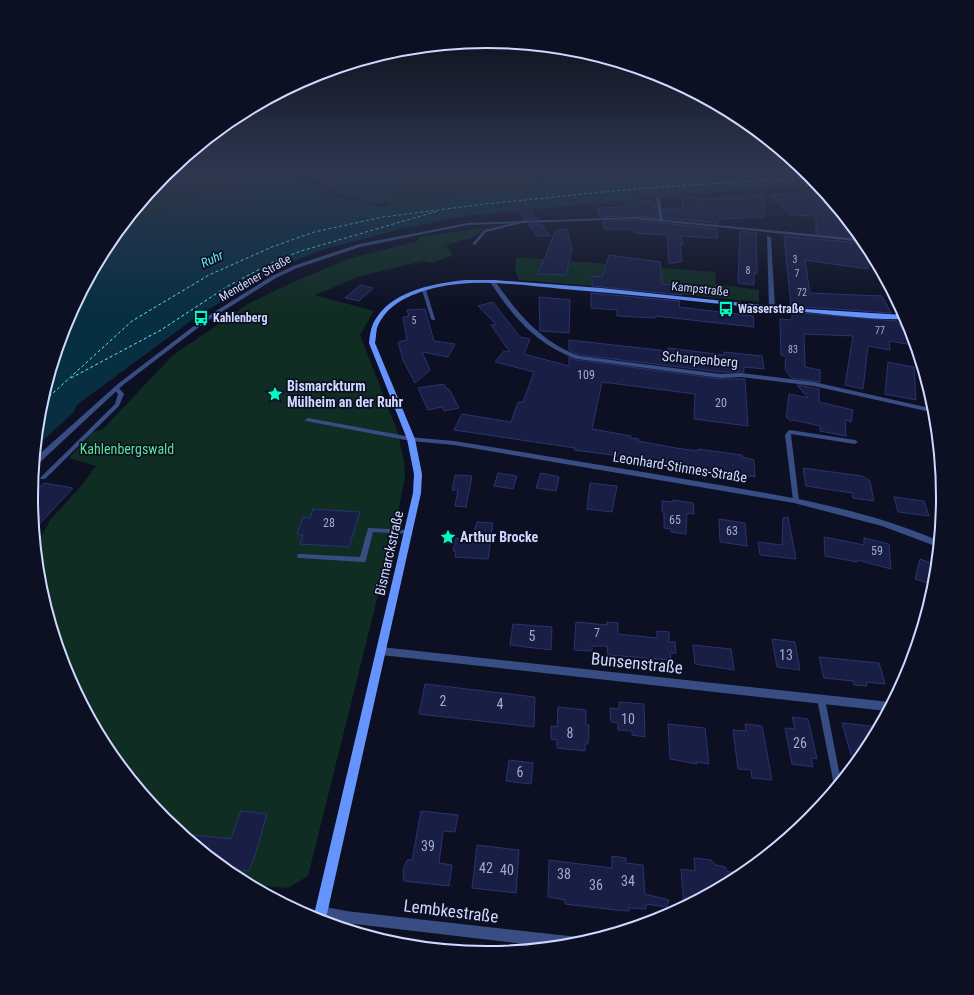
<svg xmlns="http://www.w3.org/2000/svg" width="974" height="995" font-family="'Roboto Condensed',sans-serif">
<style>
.green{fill:#102d23}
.water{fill:#082f41}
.pier{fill:#0d1023}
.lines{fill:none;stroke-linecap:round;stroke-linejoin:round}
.ferry{stroke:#5de9ff;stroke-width:1;stroke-dasharray:3 2.5;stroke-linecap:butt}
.building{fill:#191e44;stroke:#2a3371}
.service{fill:#374d83;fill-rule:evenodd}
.minor{fill:#374d83;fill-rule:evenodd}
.tertiary{fill:#374d83;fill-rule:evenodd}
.secondary{fill:#6694ff;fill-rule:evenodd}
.labels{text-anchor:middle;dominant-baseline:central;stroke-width:3.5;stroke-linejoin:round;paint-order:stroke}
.far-number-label{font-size:10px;fill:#a2aad0}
.far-street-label{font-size:12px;fill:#cfd9ff;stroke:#0d1023}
.far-poi-label{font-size:12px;font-weight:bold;fill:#cfd9ff;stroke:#0d1023;text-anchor:start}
.number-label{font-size:12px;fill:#a2aad0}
.far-water-label{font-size:13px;font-style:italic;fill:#5de9ff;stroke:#0d1023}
.street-label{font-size:14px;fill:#cfd9ff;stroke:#0d1023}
.poi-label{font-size:14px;font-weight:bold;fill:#cfd9ff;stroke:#0d1023;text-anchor:start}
.park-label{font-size:14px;fill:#58e293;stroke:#0d1023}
.near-number-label{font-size:14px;fill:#a2aad0}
.near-street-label{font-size:17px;fill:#cfd9ff;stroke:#0d1023}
.rim{fill:none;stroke:#cfd9ff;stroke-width:2}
</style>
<rect width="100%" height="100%" fill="#0d1023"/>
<g class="green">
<path d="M168 172H528L536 182 670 172H703L472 194 391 206 388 202 66 323 108 244Z"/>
<path d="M502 225 484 229 474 237 446 245 453 255 432 263 423 261 361 276 315 295 374 311 360 335 398 433 404 462 405 477 394 531 308 876 288 888 250 885 233 877 164 820 108 751 66 672 40 586 36 545 51 519 82 485 96 466 69 458 93 432 103 429 173 355 248 304 293 282 348 259 418 241 419 237Z"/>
<path d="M516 257 715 272 716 284 759 290V302L606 287 519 280 515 270Z"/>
</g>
<g class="water">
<path d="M277 172H425L378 190 373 189 367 192C375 198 384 194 394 197L380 205 383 207 472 194 703 172H806L818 186 736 190 465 216 401 229 321 250 269 272 195 318 82 401 76 406 75 411 36 447C37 434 37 420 40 407 54 346 83 275 123 226L266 174Z"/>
<path d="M529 172H631L538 180 534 179Z"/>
<path d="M195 174 198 176 183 186 152 191 162 179Z"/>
</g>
<path class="pier" d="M288 172H292L336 190 330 193 381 205 387 201 389 202 385 204 391 205 380 207 379 206 327 194 322 195 329 190 307 181 295 183 304 179Z"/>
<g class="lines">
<g class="ferry">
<path d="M71 378 161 330 228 286 275 261 301 251 438 211"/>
<path d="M41 404 132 321 209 275 272 247 314 232 383 217 485 204 633 189 811 177"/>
</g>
</g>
<g class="building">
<path d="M813 193 844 220 856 237 816 233V216L791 215 770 195Z"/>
<path d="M764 195V217L718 219V223L664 218 663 208 682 209 683 197 696 196V200Z"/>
<path d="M653 200 655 203 657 218 636 216 600 217 597 208 627 207 625 202Z"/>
<path d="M524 201 537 219H524L516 207Z"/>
<path d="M636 220 718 229 717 238 681 236 683 245H680L682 261 676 263H669L667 235 634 233 633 229H605L602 222Z"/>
<path d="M528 224H541L550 236H537Z"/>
<path d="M567 229 572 250 566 275 538 274 556 230Z"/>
<path d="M740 231 756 233 757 274 754 273V285L738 283Z"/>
<path d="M784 236 860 243 867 245 868 269 805 260 810 293 882 296 891 313 791 306Z"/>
<path d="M609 255 660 262 662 284 683 286 681 295 592 286V276L602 277Z"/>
<path d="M360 285 373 288 359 301 345 298Z"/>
<path d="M591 293 680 301 679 307 753 316 754 327 655 316V318L617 316V310L591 308Z"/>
<path d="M539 297 570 300 569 333 540 331Z"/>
<path d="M493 302 520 337 530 339 524 354 569 366V357L577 360 721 379H745L748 426 694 419 695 394 602 382 592 429 631 436 630 438 639 439 638 441 676 448 698 451V449L742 455V457L754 460 755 477 689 467V465L574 450 575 448 454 430 462 414 511 422 518 402H523L534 372 495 362 504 351 510 352 491 325 496 324 478 306Z"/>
<path d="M425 309 434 341 455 344 448 357 422 352 430 370 415 383 403 360 398 342 407 340 403 317 409 316 407 310Z"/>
<path d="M792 312 897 321 913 345 889 341 890 350 868 346 863 389 845 385 853 336 804 334 805 367 820 370V382L791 378 785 369 786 356 781 355 780 319 792 320Z"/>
<path d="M569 340 668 351V348L724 355V352L762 356 764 369 744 367V372H721L580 355 569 350Z"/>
<path d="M888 362 914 367 916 400 885 394Z"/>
<path d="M444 384 447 389H449L459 408 444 411 442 407 428 410 418 388Z"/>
<path d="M797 385 819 389V402L853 410 851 422 845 420 846 436 820 431V426L794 420 791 421 786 417 789 394 808 398Z"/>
<path d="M803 468 862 476 870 481 874 501 853 498 852 493 806 486Z"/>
<path d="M498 473 517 476 513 489 494 486Z"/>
<path d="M541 473 559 477 556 491 536 488Z"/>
<path d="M455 475 472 476 466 507 455 506 458 490H452Z"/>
<path d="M44 483 73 488 34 530 31 496Z"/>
<path d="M590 483 617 486 612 512 587 509Z"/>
<path d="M894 497 924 501 929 516 898 512Z"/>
<path d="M673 500 693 503 694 514 687 513 686 534 671 532V529L664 528V512H662V501L673 502Z"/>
<path d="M313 509 360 512 349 547 300 544 303 535 297 534 303 517 310 518Z"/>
<path d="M788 517 796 559 760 555 758 542 782 545 783 518Z"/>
<path d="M719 519 745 523 747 546 720 542Z"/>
<path d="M477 522 493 523 488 559 455 557 456 551H453L456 538 471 541Z"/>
<path d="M824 537 864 545V538L889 544 891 569 857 560V562L825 556Z"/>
<path d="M920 559 936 565 935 582 928 580V583L915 579Z"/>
<path d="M576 622 607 625V622L618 623V634L657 638V631L669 632V642H675L676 653H670L671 660 608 655 607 646H592V651L574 650Z"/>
<path d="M513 624 552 627 551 650 510 645Z"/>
<path d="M772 639 795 642 800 670 777 667Z"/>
<path d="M693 645 731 649 734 670 695 664Z"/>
<path d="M819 657 879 663 885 684 866 682 867 686 854 685 853 681 824 678Z"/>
<path d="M425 684 535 697 534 727 419 714Z"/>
<path d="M619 702 644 704 645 737 632 735V731L618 730V723L611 722 610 708 619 709Z"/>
<path d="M558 707 586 710V725H589L588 744H585V751L557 748V740L551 739V726L557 727Z"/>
<path d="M792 717 808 719 817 759 811 758 813 767 792 764 785 728 795 729Z"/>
<path d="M842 723 879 727 861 757 851 755Z"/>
<path d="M668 724 705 728 709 764 696 762 697 764 670 759Z"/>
<path d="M745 724 762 726 772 780 752 778 751 770 738 769 733 730 746 731Z"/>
<path d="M509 760 533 763 531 784 506 781Z"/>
<path d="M241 811 267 814 255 855 249 871 224 869 182 834 231 839Z"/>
<path d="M421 811 458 815 455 832 443 831 439 863 452 865 449 886 404 881 403 870 407 860H412Z"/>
<path d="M477 845 519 850 516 893 472 888Z"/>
<path d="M612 856 626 858V863L643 865 645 894 669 900 667 907 646 904V909L629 908V911L616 910 565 904V900L548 897 549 860 612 868Z"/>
<path d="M694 858 711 860 716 865 725 867 728 872H732L733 881 684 907 681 869 695 871Z"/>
</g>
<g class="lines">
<g class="service">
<path d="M817 186H819L829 199H827L817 188Z"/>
<path d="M658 197 660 198 663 220 661 221 659 220 656 198Z"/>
<path d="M525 220 527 221 526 222 486 232 475 245 472 244 484 230Z"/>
<path d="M423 289 426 290 435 319V320H433L431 319 422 290Z"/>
<path d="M116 386 118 387 124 394 119 406 45 479H41L40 478 41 477 115 404 118 394 113 388Z"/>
<path d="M308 418 411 437 414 439 411 441 306 421 305 420Z"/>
<path d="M790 430 855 440 858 442 855 444 791 434V435L799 500 796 502 793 500 785 435 788 431Z"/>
<path d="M368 528 409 530H411L412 532 411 534H409L373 532 366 560 365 562H363L300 558H298L297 556 298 554H300L360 557Z"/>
<path d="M821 696 824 697 825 699 841 781 836 788 834 785 817 699 818 697Z"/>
</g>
<g class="minor">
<path d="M767 236 771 237 775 308 772 310 769 308Z"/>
<path d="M491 281H495C517 313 542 343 580 356L721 374 741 373 814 382 934 409 935 413 814 386 741 377 721 378 577 359C537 345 513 317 490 282Z"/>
<path d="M408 437 454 441C535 454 615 467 696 481 778 495 861 507 939 541L938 547 882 526 794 503 454 445 411 441H408L407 439Z"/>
<path d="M381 647 890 702 892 703 887 711 381 655 378 654 376 651 378 648Z"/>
<path d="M321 906 346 911 578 937 583 939 584 942 576 945 550 947 346 923 316 917 315 912 316 907Z"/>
</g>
<path class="tertiary" d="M636 217 862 239 865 242 636 219 468 225 360 247 297 268 276 278 207 321 123 385 37 465H34L35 458 119 383 203 319 272 276 293 266 359 244 468 223Z"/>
<path class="secondary" d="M466 280H495L601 288 791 308 904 315 906 319C872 320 837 315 804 312 723 305 643 295 563 289 521 285 476 278 434 288 411 294 386 304 377 328 376 333 376 338 375 343L415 439 422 474 421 493 325 923 313 919 413 493 414 474 407 439 369 343C370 334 371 325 377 317 395 290 436 283 466 280Z"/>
</g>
<linearGradient id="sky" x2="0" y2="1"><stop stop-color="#070913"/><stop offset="0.55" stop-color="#2f3750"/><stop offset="1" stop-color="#2f3750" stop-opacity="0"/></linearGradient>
<rect width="974" height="311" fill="url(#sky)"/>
<defs>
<symbol id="bus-bare" viewBox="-9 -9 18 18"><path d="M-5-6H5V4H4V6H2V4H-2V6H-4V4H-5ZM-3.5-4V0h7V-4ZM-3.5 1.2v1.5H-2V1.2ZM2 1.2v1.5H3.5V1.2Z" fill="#00fac2" stroke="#0d1023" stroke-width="2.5" paint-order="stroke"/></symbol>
<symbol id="sight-bare" viewBox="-9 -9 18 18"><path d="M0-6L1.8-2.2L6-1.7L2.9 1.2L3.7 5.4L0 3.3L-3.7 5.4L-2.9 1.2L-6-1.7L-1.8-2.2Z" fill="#00fac2" stroke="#0d1023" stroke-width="2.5" paint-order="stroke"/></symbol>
</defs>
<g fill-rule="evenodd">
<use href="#bus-bare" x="715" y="298" width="22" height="22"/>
<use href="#bus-bare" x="190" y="307" width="22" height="22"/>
<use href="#sight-bare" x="264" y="383" width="22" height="22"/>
<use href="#sight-bare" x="437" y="526" width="22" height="22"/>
</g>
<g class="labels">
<g class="far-number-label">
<text x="795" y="259">3</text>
<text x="748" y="270">8</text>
<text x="797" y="273">7</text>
<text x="802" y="292">72</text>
<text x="414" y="320">5</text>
<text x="880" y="330">77</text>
<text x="793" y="349">83</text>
</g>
<g class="far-street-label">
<text transform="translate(255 278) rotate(-30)">Mendener Straße</text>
<text transform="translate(700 289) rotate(6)">Kampstraße</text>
</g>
<g class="far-poi-label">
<text x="738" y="309">Wasserstraße</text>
<text x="213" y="318">Kahlenberg</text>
</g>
<g class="number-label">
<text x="586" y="375">109</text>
<text x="721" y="403">20</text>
<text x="675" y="520">65</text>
<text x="329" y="523">28</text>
<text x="732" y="531">63</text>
<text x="877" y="551">59</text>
<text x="597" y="633">7</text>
</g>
<g class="far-water-label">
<text transform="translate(212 259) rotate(-25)">Ruhr</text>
</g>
<g class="street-label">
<text transform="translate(700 359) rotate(5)">Scharpenberg</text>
<text transform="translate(680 467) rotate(9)">Leonhard-Stinnes-Straße</text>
<text transform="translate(389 553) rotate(-77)">Bismarckstraße</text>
</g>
<g class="poi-label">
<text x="287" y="386">Bismarckturm<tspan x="287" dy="16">Mülheim an der Ruhr</tspan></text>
<text x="460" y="537">Arthur Brocke</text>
</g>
<g class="park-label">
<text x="127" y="449">Kahlenbergswald</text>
</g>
<g class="near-number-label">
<text x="532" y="636">5</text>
<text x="786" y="655">13</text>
<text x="443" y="701">2</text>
<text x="500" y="704">4</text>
<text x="628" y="719">10</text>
<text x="570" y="733">8</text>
<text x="800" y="743">26</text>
<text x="520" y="772">6</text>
<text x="428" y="846">39</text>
<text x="486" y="868">42</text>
<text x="507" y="870">40</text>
<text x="564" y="874">38</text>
<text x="628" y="881">34</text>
<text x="596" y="885">36</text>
</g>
<g class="near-street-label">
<text transform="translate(637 663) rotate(6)">Bunsenstraße</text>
<text transform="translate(451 911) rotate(7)">Lembkestraße</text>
</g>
</g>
<path d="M0 0H974V995H0ZM38 497a449 449 0 1 1 898 0a449 449 0 1 1-898 0Z" fill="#0d1023" fill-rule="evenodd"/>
<path class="rim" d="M38 497a449 449 0 1 1 898 0a449 449 0 1 1-898 0Z"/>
</svg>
